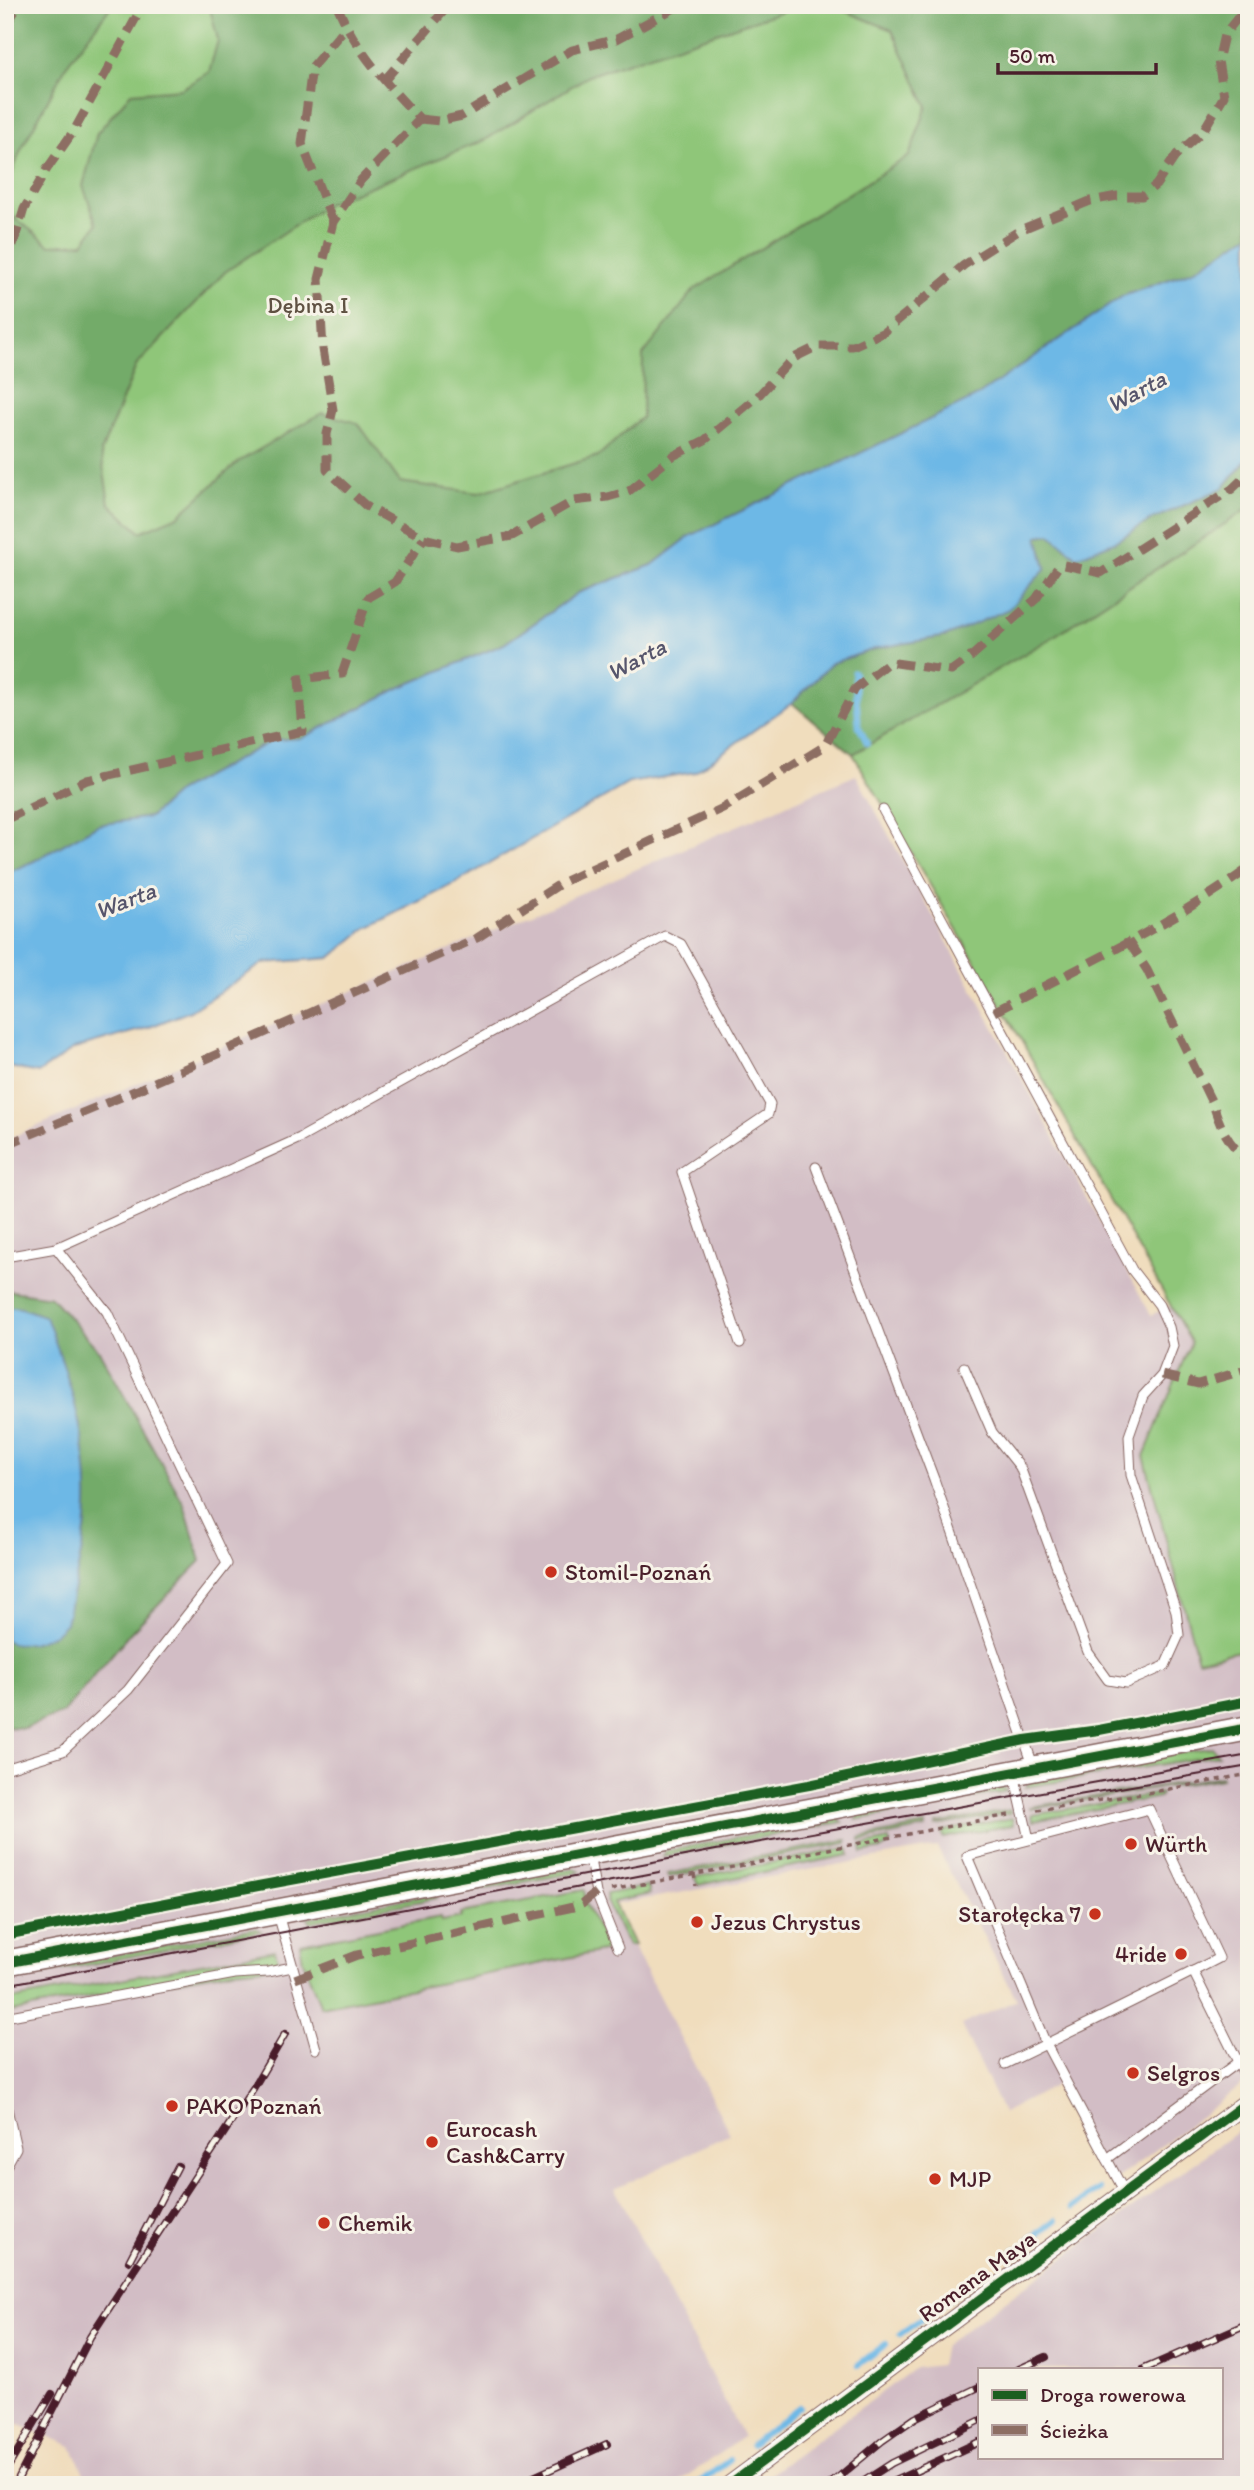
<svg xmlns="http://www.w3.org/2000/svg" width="1254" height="2490" font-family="Itim,sans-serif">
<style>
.industrial{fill:#d2bdc5;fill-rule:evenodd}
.green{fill:#8fc679;stroke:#6c7252;stroke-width:2}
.forest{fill:#73ab69;stroke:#5e654a;stroke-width:2}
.water{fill:#6db8e6;stroke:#5c6c88;stroke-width:2}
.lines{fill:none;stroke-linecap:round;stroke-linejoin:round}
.stream{stroke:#6db8e6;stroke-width:6}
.lane-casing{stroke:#84625e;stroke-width:11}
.street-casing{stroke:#84625e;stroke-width:20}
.secondary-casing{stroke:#84625e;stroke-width:27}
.path{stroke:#84625e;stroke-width:3.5;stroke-dasharray:5 5;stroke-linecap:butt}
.lane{stroke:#fff;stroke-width:9}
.street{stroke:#fff;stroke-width:18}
.secondary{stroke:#fff;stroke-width:24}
.tram{stroke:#4a1f2b;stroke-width:2}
.rail-casing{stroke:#4a1f2b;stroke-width:8}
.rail{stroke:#f7f3e8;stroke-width:5;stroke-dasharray:16;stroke-linecap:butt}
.quiet{stroke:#8d6e63;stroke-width:9;stroke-dasharray:18 9;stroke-linecap:butt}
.cycleway-casing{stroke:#f7f3e8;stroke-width:15}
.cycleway{stroke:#1b5e20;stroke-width:10}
.poi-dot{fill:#c8321e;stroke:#f7f3e8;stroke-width:2.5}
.labels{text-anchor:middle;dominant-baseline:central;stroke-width:6;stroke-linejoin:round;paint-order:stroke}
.park-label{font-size:23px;fill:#5f5142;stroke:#f7f3e8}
.poi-label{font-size:23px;fill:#4a1f2b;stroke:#f7f3e8;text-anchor:start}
.street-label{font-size:23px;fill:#4a1f2b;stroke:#f7f3e8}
.water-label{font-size:24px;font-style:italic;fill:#56556c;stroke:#f7f3e8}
</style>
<rect width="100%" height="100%" fill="#f7f3e8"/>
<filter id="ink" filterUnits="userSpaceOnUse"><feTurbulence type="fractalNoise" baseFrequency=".0143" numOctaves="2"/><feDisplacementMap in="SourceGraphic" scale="14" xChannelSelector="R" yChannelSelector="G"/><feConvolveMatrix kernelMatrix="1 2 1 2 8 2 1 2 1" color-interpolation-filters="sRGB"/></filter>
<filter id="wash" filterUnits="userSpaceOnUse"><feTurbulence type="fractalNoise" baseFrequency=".00686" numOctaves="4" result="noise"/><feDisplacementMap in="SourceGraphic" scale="28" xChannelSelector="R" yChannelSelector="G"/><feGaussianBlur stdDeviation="1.57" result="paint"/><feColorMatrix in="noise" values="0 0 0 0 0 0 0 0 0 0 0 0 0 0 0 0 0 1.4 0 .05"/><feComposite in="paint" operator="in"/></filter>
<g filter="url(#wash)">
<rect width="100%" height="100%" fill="#f0ddbd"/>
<g class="industrial">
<path d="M856 775 1151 1315 1249 1271V2080L1110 2184 1058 2084 1003 2113 961 2025 1017 2000 937 1847 612 1905 730 2134 615 2189 743 2437 674 2485H89L72 2446 7 2420 5 2422V1140Z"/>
<path d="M1249 2123V2485H762V2480L915 2368 940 2365 944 2345ZM979 2369H1221V2457H979Z"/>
</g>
<g class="green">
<path d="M5 5H1249V146L5 773Z"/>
<path d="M1249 508V1649L1198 1660 1144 1456 1191 1342 1012 1024 853 754 1048 640Z"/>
<path d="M1212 1747 1218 1755 1026 1787 1030 1781Z"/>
<path d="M1221 1776 1222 1778 1031 1809 1030 1807Z"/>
<path d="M1002 1787 1007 1791 932 1806 936 1799Z"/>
<path d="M1161 1793 1160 1797 1033 1821 1032 1815Z"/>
<path d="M915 1804 921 1808 856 1820 859 1814Z"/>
<path d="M1010 1810 1011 1813 936 1826V1824Z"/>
<path d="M838 1818 843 1822 663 1856 666 1851Z"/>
<path d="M1012 1818 1013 1825 943 1838 942 1831Z"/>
<path d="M925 1825V1828L860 1841V1838Z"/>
<path d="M847 1840V1843L668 1877 667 1874Z"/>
<path d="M889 1840 890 1844 882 1849 862 1853 861 1846Z"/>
<path d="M848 1848 850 1855 698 1885 696 1877Z"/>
<path d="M575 1868 580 1872 457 1894 460 1889Z"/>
<path d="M648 1886 650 1894 613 1902 634 1945 628 1946 607 1903 606 1894Z"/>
<path d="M584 1890 586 1904 608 1950 321 2007 303 1961 300 1944 441 1917 442 1921 462 1917 461 1913Z"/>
<path d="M432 1894 437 1898 311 1922 308 1918Z"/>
<path d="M256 1928 261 1931 5 1981V1976Z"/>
<path d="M275 1950 279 1963 269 1967 232 1970 5 2013V2001Z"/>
</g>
<g class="forest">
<path d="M5 5H112L66 66 21 150 5 193Z"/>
<path d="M209 5H801L590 75 485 140 327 204 225 272 136 366 101 452 109 503 140 532 178 516 238 462 322 413 358 423 400 482 478 493 598 456 642 417 643 355 694 290 909 156 927 106 892 30 830 5H1249V235L1192 271 1123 296 974 398 690 536 652 565 578 593 504 644 399 688 302 738 273 740 179 791 150 817 98 825 34 861 5 874V198L14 217 50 245 83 243 97 224 83 186 97 133 131 93 181 89 209 72 218 40Z"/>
<path d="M1249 457V508L1048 640 853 754 792 703 832 663 878 648 947 636 1038 536 1050 534 1114 542 1153 519 1223 488Z"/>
<path d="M5 1290 51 1297 100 1352 184 1504 201 1561 130 1633 63 1713 25 1728 5 1727Z"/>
</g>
<g class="water">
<path d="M1249 235V457L1223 488 1153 519 1114 542 1077 557 1050 534 1038 536 1046 568 1009 609 947 636 878 648 832 663 792 703 695 772 629 783 452 885 366 928 330 958 264 963 190 1011 147 1028 74 1049 38 1073 5 1066V874L34 861 98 825 150 817 179 791 273 740 302 738 399 688 504 644 578 593 652 565 690 536 974 398 1123 296 1192 271Z"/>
<path d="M5 1306 22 1308 46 1317C73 1387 96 1461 84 1538 79 1566 72 1595 66 1623 54 1639 23 1650 5 1640Z"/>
</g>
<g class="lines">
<g class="stream">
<path d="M854 672 859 727 867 743"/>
<path d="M1072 2208 1099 2189"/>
<path d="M1027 2242 1056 2220"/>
<path d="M1012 2252 1016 2249"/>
<path d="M938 2307 973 2281"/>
<path d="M900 2334 927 2315"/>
<path d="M858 2365 886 2344"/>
<path d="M752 2444 799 2407"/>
<path d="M696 2485 730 2460"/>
</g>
</g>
</g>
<g filter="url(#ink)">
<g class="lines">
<defs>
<g id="lane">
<path d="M883 810 1132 1270 1159 1305 1169 1327 1173 1346 1162 1375 1143 1396 1129 1436 1131 1475 1176 1611 1179 1635 1165 1666 1126 1683 1108 1680 1088 1652 1020 1467 992 1432 964 1367"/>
<path d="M816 1167 934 1479 1034 1768"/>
<path d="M5 1257 56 1248 300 1138 665 936 681 944 770 1104 768 1114 682 1172 740 1343"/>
<path d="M5 1769 63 1751 128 1690 227 1564 107 1312 56 1248"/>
<path d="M1014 1774 1029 1839"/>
<path d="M589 1854 596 1893 618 1948"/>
<path d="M278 1914 316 2049"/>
<path d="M1193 1971 1249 2084"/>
<path d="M5 2017 235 1974 268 1972 292 1967"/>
<path d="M1005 2064C1077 2029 1149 1994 1219 1958L1149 1809 967 1856 1046 2044 1107 2159"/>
<path d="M5 2100 16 2148 5 2168"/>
<path d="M1125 2193 1107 2159 1238 2062"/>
</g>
<path id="street" d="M730 2485 1249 2101"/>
<path id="secondary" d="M5 1963 1249 1728"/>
</defs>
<use href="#lane" class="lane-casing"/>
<use href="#street" class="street-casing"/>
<use href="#secondary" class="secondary-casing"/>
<g class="path">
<path d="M1148 1793 1249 1774"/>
<path d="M1037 1810 1140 1794"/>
<path d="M694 1874 696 1886"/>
<path d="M611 1890 1009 1815"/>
</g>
<use href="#lane" class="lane"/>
<use href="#street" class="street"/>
<use href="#secondary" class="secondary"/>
<g class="tram">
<path d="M1055 1799 1249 1766"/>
<path d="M559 1891 659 1872"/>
<path d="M5 1985 716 1850 1249 1755"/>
</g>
<defs>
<g id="rail">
<path d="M129 2261 178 2166"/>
<path d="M1019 2369 1046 2357"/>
<path d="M1144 2369 1249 2323"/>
<path d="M5 2472 52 2394"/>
<path d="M15 2485 90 2337 254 2087 285 2034"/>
<path d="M516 2485 607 2444"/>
<path d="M829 2485 882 2441 915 2418 979 2387"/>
<path d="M858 2485 892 2463 979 2421"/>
<path d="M886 2485 979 2442"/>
</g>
</defs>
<use href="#rail" class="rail-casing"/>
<use href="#rail" class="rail"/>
<g class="quiet">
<path d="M337 5C355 50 387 85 420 119L361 180 333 222 319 279 323 349 333 410 327 434V470L366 506 424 538 457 546 512 536 574 501 608 497 629 491 673 456 705 440 758 396 792 359 818 346H853L884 332 964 265 1020 230 1090 201 1117 196H1142L1156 185 1177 154 1203 131 1224 96 1218 61 1224 35 1239 16 1249 8"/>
<path d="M5 26 19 5"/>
<path d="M383 82 449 5"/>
<path d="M420 119 439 121 462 116 572 50 617 39 680 5"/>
<path d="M333 222 302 144 312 67 346 27"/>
<path d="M5 271 24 209 47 169 75 129 143 5"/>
<path d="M5 820 87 780 303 731 299 679 342 674 368 598 395 582 424 538"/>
<path d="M1128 941 1147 970 1214 1107C1221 1129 1229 1146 1249 1160"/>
<path d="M994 1012C1080 967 1170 925 1249 868"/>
<path d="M5 1145 121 1097 477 938 563 882 723 808 825 746 855 689 889 662 951 671 973 655 1036 599 1060 564 1101 573 1232 489 1249 473"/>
<path d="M1162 1375 1198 1384 1249 1369"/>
<path d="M295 1979 357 1955 573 1907 582 1904 596 1893"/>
</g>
<defs>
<g id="cycleway">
<path d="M5 1935 258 1886 809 1785 1025 1740 1099 1730 1249 1701"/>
<path d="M5 1963 1249 1728"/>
<path d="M730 2485 1249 2101"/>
</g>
</defs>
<use href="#cycleway" class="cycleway-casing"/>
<use href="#cycleway" class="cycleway"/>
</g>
</g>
<g class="poi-dot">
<circle cx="551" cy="1572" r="7"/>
<circle cx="1131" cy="1844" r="7"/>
<circle cx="1095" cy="1914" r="7"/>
<circle cx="697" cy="1922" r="7"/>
<circle cx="1181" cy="1954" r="7"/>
<circle cx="1133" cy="2073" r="7"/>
<circle cx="172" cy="2106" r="7"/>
<circle cx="432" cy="2142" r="7"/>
<circle cx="935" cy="2179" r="7"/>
<circle cx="324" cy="2223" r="7"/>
</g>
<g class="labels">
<g class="park-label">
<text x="308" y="305">Dębina I</text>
</g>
<g class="poi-label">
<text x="565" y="1572">Stomil-Poznań</text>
<text x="1145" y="1844">Würth</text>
<text x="1081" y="1914" text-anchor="end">Starołęcka 7</text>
<text x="711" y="1922">Jezus Chrystus</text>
<text x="1167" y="1954" text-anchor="end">4ride</text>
<text x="1147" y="2073">Selgros</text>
<text x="186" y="2106">PAKO Poznań</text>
<text x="446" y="2129">Eurocash<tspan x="446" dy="26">Cash&amp;Carry</tspan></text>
<text x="949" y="2179">MJP</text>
<text x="338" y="2223">Chemik</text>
</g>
<g class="street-label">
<text transform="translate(977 2276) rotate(-36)">Romana Maya</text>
</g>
<g class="water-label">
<text transform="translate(1136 391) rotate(-28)">Warta</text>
<text transform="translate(636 659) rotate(-28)">Warta</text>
<text transform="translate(125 900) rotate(-21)">Warta</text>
</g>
</g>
<rect width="1254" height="2490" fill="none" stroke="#f7f3e8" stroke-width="28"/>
<rect x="978" y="2368" width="245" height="91" fill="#f7f3e8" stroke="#b29e9c" stroke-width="2"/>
<rect x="992" y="2390" width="35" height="10" fill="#1b5e20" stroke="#b29e9c" stroke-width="2"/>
<text x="1040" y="2402" font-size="21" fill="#4a1f2b">Droga rowerowa</text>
<rect x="992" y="2425" width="35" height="10" fill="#8d6e63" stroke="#b29e9c" stroke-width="2"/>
<text x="1040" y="2438" font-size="21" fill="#4a1f2b">Ścieżka</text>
<path d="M998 63v10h158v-10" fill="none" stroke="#4a1f2b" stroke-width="3.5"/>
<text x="1009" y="63" font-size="21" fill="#4a1f2b" stroke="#f7f3e8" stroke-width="5" paint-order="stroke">50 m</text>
</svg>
